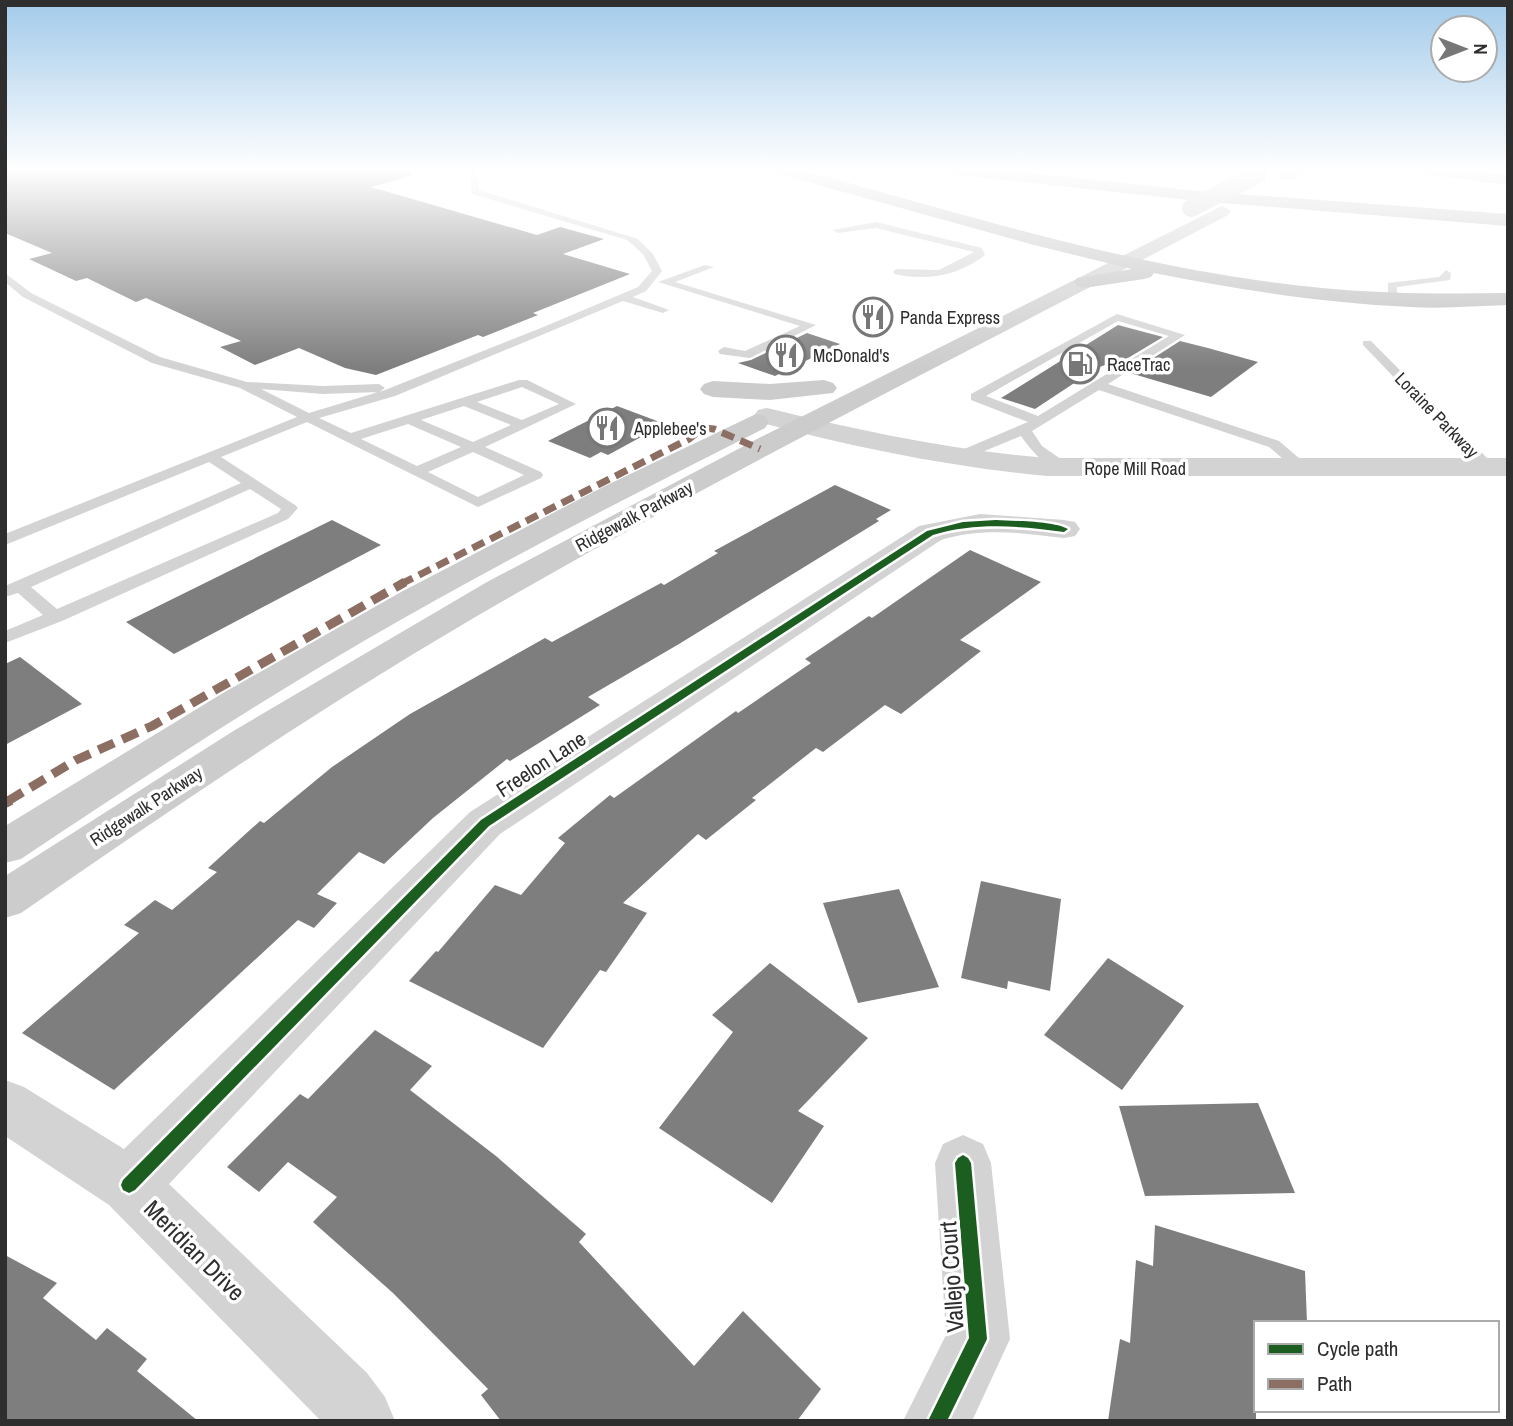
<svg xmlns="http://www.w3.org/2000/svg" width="1513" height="1426" font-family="'Archivo Narrow',sans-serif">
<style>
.building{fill:#7e7e7e}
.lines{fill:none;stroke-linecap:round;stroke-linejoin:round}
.service{fill:#d3d3d3;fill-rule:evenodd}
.minor{fill:#d3d3d3;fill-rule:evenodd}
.secondary{fill:#ccc;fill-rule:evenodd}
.motorway{fill:#c0c0c0;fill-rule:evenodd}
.secondary-bridge{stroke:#ccc;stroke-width:18}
.quiet-far2{stroke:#8d6e63;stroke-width:7;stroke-dasharray:13 7;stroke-linecap:butt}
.quiet-far1{stroke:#8d6e63;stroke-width:9;stroke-dasharray:17 9;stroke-linecap:butt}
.quiet{stroke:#8d6e63;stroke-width:10;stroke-dasharray:22 10;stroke-linecap:butt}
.cycleway-casing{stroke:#fff;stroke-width:5}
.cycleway{fill:#1b5e20;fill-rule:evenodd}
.labels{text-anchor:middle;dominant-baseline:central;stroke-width:7;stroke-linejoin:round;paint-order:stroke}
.far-poi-label{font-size:18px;fill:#2e2e2e;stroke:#fff;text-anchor:start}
.far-street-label{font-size:18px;fill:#2e2e2e;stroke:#fff}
.street-label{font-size:21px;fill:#2e2e2e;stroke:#fff}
.near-street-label{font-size:24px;fill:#2e2e2e;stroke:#fff}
</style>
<rect width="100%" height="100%" fill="#fff"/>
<g class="building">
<path d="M5 168H410L411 176 371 187 537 235 560 227 604 239 563 254 630 274 533 313 538 315 483 337 478 335 376 375 345 368 299 348 255 365 220 347 241 341 146 298 136 302 87 278 76 281 29 259 52 253 5 233Z"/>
<path d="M1118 325 1163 337 1113 367 1105 365 1097 368 1035 409 1001 398Z"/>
<path d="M807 333 840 344 775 376 738 363 751 360Z"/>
<path d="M1180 341 1208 348 1258 362 1211 397 1130 373Z"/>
<path d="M617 406 665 424 608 455 601 452 590 458 548 441Z"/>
<path d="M835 485 891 510 876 519 879 521 679 644 588 697 600 705 510 761 507 759 433 818 384 864 359 852 317 894 337 903 314 928 298 920 114 1090 22 1033 139 933 124 925 155 900 172 910 217 872 208 868 260 821 264 823 332 767 410 714 545 638 552 642 661 583 664 585 718 553 714 551Z"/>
<path d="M332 520 381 545 174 654 126 622Z"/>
<path d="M970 550 1041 582 960 640 981 651 901 714 885 705 823 752 816 748 752 798 756 800 706 840 698 834 623 903 647 913 606 972 600 970 543 1048 409 981 436 951 438 952 495 885 521 895 565 843 558 838 610 795 614 798 736 711 738 713 811 663 805 659 869 616 872 618Z"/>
<path d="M20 657 82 704 5 745V664Z"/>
<path d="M981 881 1061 899 1050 991 1008 981 1007 989 961 978Z"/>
<path d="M899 889 939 987 858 1003 823 903Z"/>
<path d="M1108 958 1184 1006 1122 1090 1044 1035Z"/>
<path d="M770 963 868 1038 798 1111 824 1126 772 1203 659 1128 733 1032 712 1015Z"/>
<path d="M375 1030 432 1066 410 1090 496 1156 586 1234 579 1242 694 1366 743 1311 821 1389 797 1421H501L481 1395 488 1389 393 1293 313 1222 337 1197 288 1162 259 1192 227 1167 300 1094 308 1099Z"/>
<path d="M1258 1103 1295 1193 1145 1196 1119 1106Z"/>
<path d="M1155 1225 1305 1271 1307 1323H1256V1421H1108L1120 1339 1130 1343 1136 1260 1153 1266Z"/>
<path d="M5 1255 57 1283 43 1298 96 1340 107 1328 147 1359 137 1371 198 1421H5Z"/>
</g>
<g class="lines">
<g class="service">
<path d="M462 168H476L479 190 638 239 653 254 662 271 646 291 633 297 669 310 663 313 623 301 395 396 319 418 351 433 519 380H527L576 404 485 447 541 472 543 475 541 478 478 507 307 422 221 457 295 505 298 508 288 519 62 621 5 643V631L43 615 18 593 5 597V586L241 483 209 462 5 545V534L297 417 240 388 152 363 23 297 5 282V273L31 293 160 357 247 382 323 386 379 384 385 388 379 392 323 394 261 389 309 413 385 390 541 328 638 287 652 271 643 254 627 240 472 194 469 171ZM522 387 559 404 522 420 477 402ZM464 406 511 425 473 442 421 420ZM408 424 461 447 417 466 361 439ZM473 452 524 475 478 497 428 472ZM250 489 281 509 278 513 57 609 31 587Z"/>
<path d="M876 222 982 248 985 255C959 276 926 281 894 274V270L898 269 939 270 974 252 876 228 838 233 833 230Z"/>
<path d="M705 265 714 267 675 282 816 325 750 358 720 354 718 351 724 347 745 351 800 326 658 282Z"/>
<path d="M1446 270 1451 273 1450 280 1397 287V302L1388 300V283L1439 277Z"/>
<path d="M1117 314 1185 335 1108 384 1279 441 1307 465V471H1297L1269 447 1099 390 1032 431 1042 446 1068 464V470C1049 473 1031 450 1021 436L960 461H950V455L1028 422 971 400V394ZM1118 321 1169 336 1038 416 986 396Z"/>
<path d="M1363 341H1371L1493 464V470H1483L1363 345Z"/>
</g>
<g class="minor">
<path d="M767 408C860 431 952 450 1047 458H1508V476H1047C949 467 853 447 758 422L754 416 758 410Z"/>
<path d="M980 514 1064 520 1075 522 1080 529 1075 536 1064 538C1023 533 981 527 941 540L500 834 169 1184 367 1373 385 1397 395 1421H321L109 1205 5 1136V1080L24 1087 124 1149 470 812 919 526Z"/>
<path d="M963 1135 983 1144 991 1163 1010 1339 972 1421H903L946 1335 935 1163 943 1144Z"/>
</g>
<g class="secondary">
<path d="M1289 168H1310L1293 180H1281L1279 176Z"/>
<path d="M1222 206 1231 211 1228 215C989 341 745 462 510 597 342 693 181 802 21 913L5 918V876L235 730 487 582 759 438Z"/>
<path d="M824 380 833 383 837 388 833 393 770 400 713 397 704 394 700 389 704 384 713 381 770 384Z"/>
<path d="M756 414 765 416 769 422 765 428C632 495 498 563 369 638 250 707 135 783 21 859L5 863V826L223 693 401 592 603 487Z"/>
</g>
<g class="motorway">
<path d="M766 168H794C967 215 1142 271 1322 288 1384 294 1446 294 1508 293V305C1476 306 1443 309 1411 307 1324 303 1239 290 1154 273L1151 277 1144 279 1084 288 1077 286 1074 282 1077 278 1132 269 1038 246 768 171Z"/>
<path d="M931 168H987L1198 191 1508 214V226L1198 201 939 173Z"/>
<path d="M1405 168H1454L1508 175V185L1413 173Z"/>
</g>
<path class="secondary-bridge" d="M1191 208 1258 174"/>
<path class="quiet-far2" d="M401 584 689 439 703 428 714 429 760 449"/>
<path class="quiet-far1" d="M8 801 76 760 152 726 405 582"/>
<path class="quiet" d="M5 803 11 800"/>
<defs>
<g id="cycleway">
<path d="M996 520C1015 521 1053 521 1068 529L1064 532C1019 526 977 522 933 535L489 826 135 1190 129 1193 123 1190 121 1185 123 1180 481 820 927 531 963 522Z"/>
<path d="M963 1155 968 1158 971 1163 987 1339 947 1421H928L969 1338 955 1163 958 1158Z"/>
</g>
</defs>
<use href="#cycleway" class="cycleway-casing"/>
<use href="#cycleway" class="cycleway"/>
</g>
<linearGradient id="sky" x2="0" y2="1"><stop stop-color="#a2caea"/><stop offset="0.46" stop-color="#fff"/><stop offset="1" stop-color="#fff" stop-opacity="0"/></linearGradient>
<rect width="1513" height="368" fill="url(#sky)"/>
<defs>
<symbol id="restaurant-ring" viewBox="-11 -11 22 22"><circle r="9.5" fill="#fff" stroke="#777" stroke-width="1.5"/><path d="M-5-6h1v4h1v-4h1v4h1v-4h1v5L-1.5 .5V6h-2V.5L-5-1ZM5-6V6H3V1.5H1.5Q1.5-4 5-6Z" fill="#777"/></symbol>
<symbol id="fuel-ring" viewBox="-11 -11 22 22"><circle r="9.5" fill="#fff" stroke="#777" stroke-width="1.5"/><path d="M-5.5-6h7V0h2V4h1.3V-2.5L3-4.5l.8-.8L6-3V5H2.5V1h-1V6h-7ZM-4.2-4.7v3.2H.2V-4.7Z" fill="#777"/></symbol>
</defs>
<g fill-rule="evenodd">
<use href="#restaurant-ring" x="851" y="295" width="44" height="44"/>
<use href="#restaurant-ring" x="764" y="333" width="44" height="44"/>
<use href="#fuel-ring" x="1058" y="342" width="44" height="44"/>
<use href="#restaurant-ring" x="585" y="406" width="44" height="44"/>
</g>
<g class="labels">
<g class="far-poi-label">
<text x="900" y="317">Panda Express</text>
<text x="813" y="355">McDonald's</text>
<text x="1107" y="364">RaceTrac</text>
<text x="634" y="428">Applebee's</text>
</g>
<g class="far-street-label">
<text transform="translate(1437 415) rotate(46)">Loraine Parkway</text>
<text x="1135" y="468">Rope Mill Road</text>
<text transform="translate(634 516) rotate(-28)">Ridgewalk Parkway</text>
<text transform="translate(146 806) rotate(-33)">Ridgewalk Parkway</text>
</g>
<g class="street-label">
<text transform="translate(541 764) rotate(-33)">Freelon Lane</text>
</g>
<g class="near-street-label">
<text transform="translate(195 1250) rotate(45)">Meridian Drive</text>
<text transform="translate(951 1277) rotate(-94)">Vallejo Court</text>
</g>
</g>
<rect width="1513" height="1426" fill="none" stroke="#2e2e2e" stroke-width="14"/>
<rect x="1254" y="1321" width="245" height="91" fill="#ffffff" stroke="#ababab" stroke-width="2"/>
<rect x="1268" y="1344" width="35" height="10" fill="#1b5e20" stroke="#ababab" stroke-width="2"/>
<text x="1317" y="1356" font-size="21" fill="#2e2e2e">Cycle path</text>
<rect x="1268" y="1379" width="35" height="10" fill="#8d6e63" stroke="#ababab" stroke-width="2"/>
<text x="1317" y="1391" font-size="21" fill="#2e2e2e">Path</text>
<g transform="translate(1464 49) rotate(90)"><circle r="33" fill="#ffffff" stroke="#ababab" stroke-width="2"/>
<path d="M0-5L12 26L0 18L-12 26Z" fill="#777777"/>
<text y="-10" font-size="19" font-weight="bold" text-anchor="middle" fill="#2e2e2e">N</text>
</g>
</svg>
